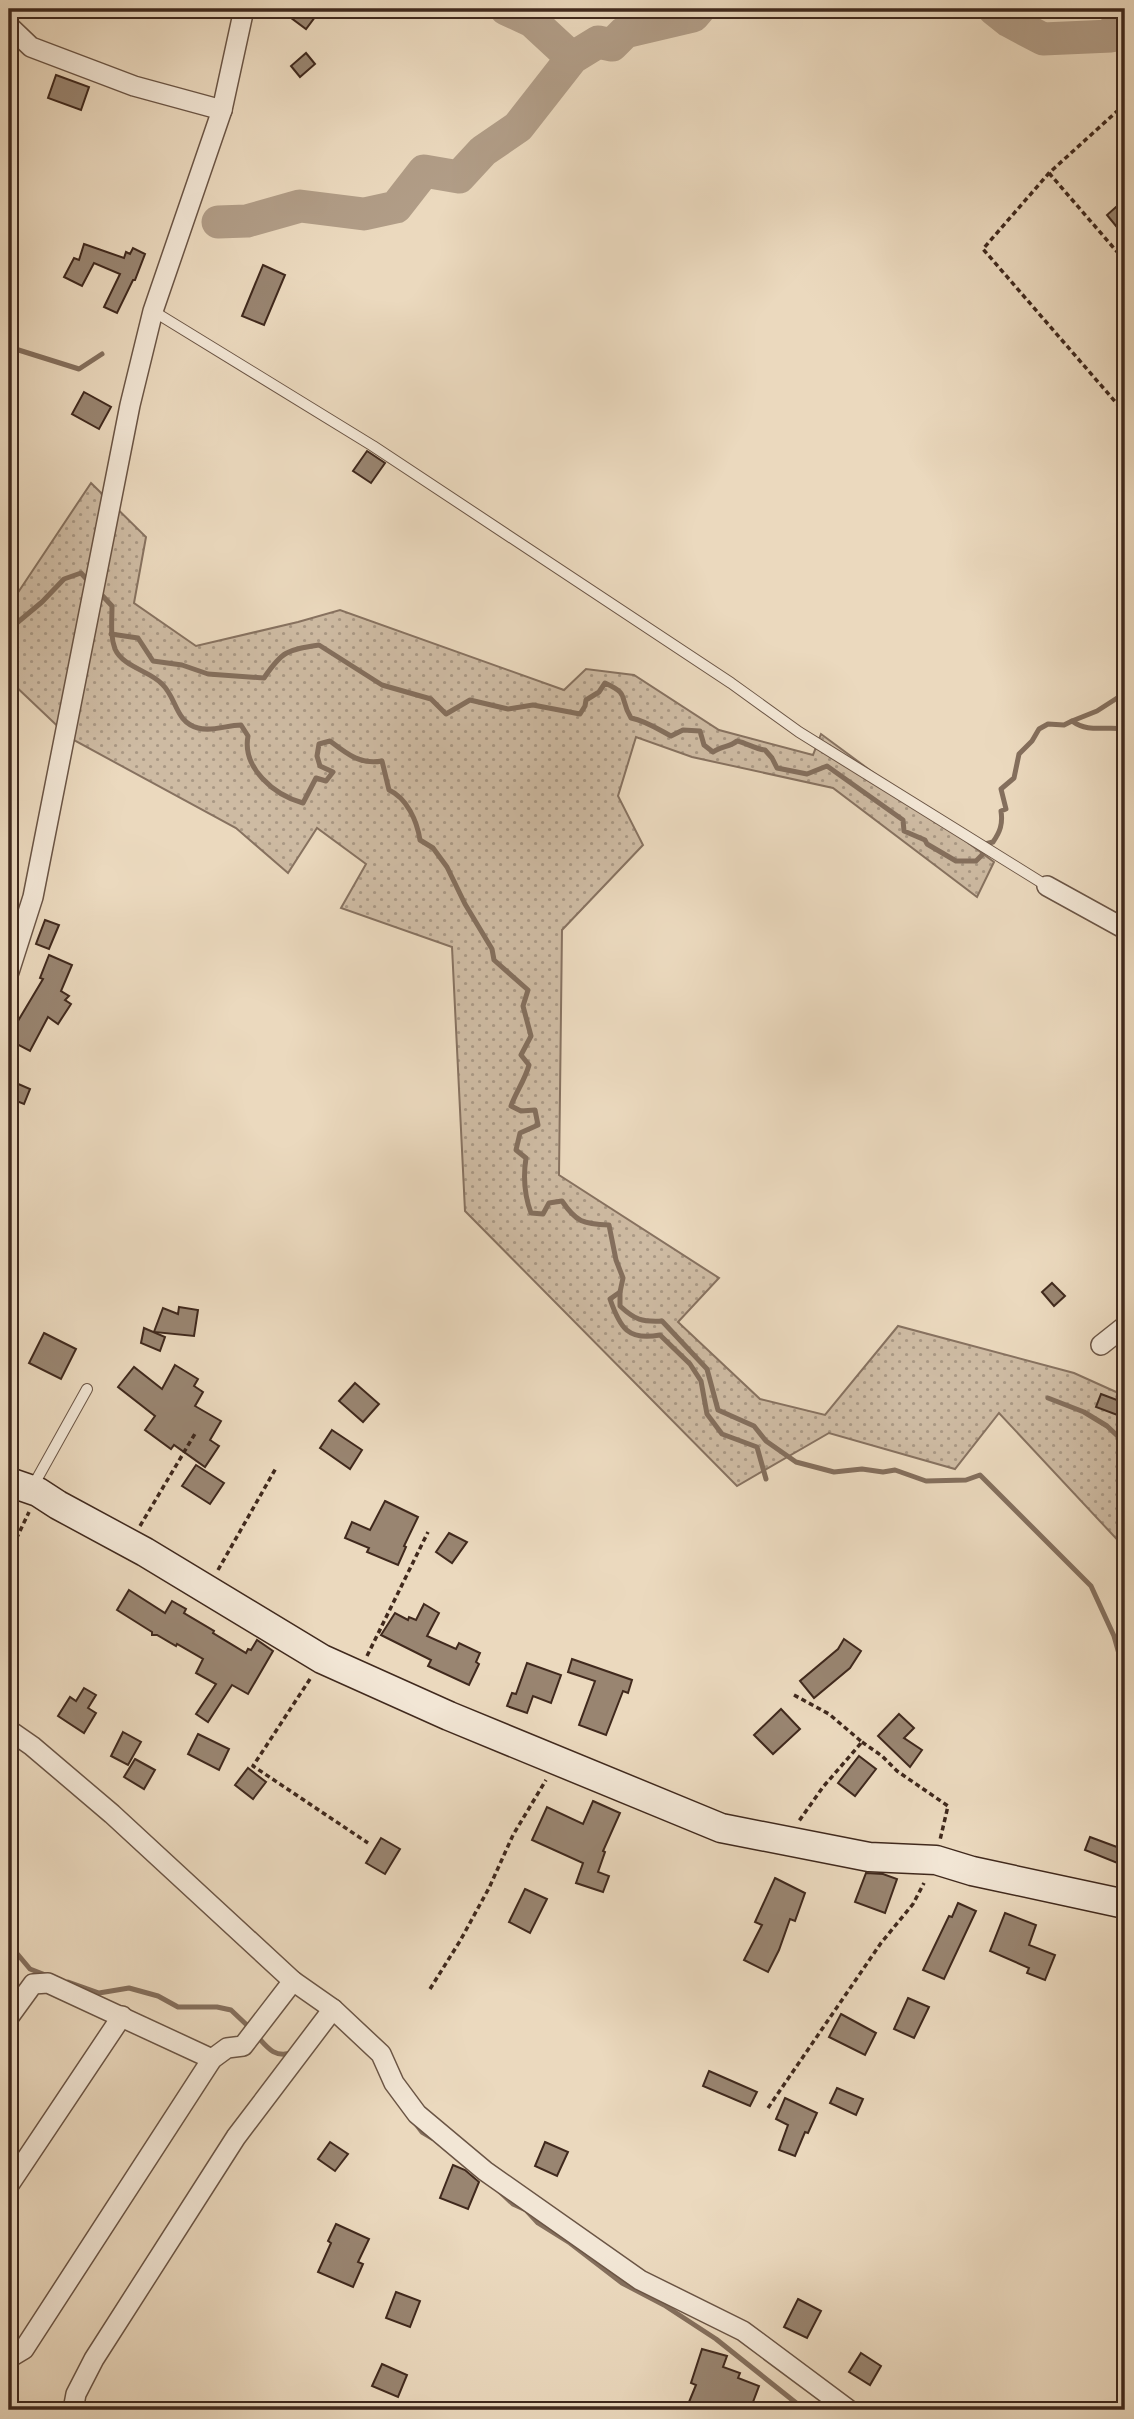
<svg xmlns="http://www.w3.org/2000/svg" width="1134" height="2419" font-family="Vollkorn,serif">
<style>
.grass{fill:url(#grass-dots);stroke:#877260;stroke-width:2}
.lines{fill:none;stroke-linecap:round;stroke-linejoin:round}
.stream{stroke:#846f5d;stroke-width:5}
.river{stroke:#b19d87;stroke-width:33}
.building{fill:#998571;stroke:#40291d;stroke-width:2}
.lane-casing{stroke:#6b5545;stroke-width:12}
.street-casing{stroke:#6b5545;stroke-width:22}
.secondary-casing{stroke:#40291d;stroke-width:31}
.path{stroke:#40291d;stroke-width:3.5;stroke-dasharray:5 3.5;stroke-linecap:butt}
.lane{stroke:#f2e6d5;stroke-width:10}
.street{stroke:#f2e6d5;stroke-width:19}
.secondary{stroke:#f2e6d5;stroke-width:28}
</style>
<defs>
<pattern id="grass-dots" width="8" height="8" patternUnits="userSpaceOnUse" patternTransform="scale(1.75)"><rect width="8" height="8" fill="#cebba3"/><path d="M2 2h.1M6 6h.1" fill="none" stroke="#a99884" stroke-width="1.8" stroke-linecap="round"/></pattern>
</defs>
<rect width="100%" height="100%" fill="#ebd9be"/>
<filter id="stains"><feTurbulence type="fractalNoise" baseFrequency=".00286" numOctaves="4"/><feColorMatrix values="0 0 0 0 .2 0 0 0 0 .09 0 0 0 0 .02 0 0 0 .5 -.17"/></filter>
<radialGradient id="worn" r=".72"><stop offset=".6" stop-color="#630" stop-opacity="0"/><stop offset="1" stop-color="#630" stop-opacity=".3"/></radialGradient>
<path class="grass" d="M91 483 146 537 134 603 196 646 298 622 340 610 564 690 586 669 634 675 719 730 813 755 821 734 994 862 977 897 833 788 692 757 636 737 618 796 643 845 562 930 559 1175 719 1278 678 1322 760 1399 825 1415 898 1326 1074 1373 1125 1396V1548L999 1413 955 1469 829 1433 737 1486 465 1211 452 947 341 908 366 864 317 828 288 873 236 828 70 738 9 680V606Z"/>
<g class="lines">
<g class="stream">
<path d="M9 347 79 369 102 354"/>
<path d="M99 592 112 606C112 621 110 636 115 649 123 667 150 671 162 684 177 698 175 722 198 728 212 732 227 725 241 725L248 736C242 768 274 795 303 803L316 778 326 781 333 772 320 766 317 756 319 744 330 741C347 754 360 765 382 761L389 790C407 798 417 821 420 840L433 848 447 867 465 904 492 949 494 960 528 990 523 1006 531 1036 521 1055 529 1065C525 1080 516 1092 511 1106L521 1111 535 1110 538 1125 520 1133 516 1150 526 1158C523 1177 524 1194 531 1213L543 1214 549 1203 562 1201C576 1222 583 1224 609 1225L616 1260 623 1278 620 1292 610 1299C620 1328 628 1341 660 1335L690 1364 701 1381 707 1414 722 1434 757 1447 766 1479"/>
<path d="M18 622 42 602 64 579 81 573 90 583"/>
<path d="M111 634 138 638 153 661 182 665 208 674 264 678C282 651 287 650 319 645L382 685 431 699 446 714 470 700 508 709 533 705 580 714 585 706 586 700 599 692 605 683C631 695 618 696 631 718 646 721 658 729 671 736L683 730 700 731 704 745 713 752C721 746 730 747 737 741 747 743 755 749 765 750L772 758 777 768 807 774 827 766 903 820 904 831 925 840 927 844 956 861H976L982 855 985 844 993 842C1000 832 1003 824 1001 811L1006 809 1001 789 1014 778 1019 754 1032 741 1039 729 1048 724 1064 725 1072 721C1088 733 1105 726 1125 729"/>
<path d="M1072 721 1097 711 1125 693"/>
<path d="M620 1292V1306C635 1320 642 1322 662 1321L707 1369 718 1410 754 1426 766 1441 796 1462 834 1472 862 1469 883 1472 895 1470 926 1481 966 1480 980 1475 1091 1586 1114 1636 1125 1675"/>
<path d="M1048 1398 1084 1412 1107 1426 1125 1443"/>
<path d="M9 1944 30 1969 48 1976"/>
<path d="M68 1982 99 1993 129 1988 158 1996 178 2007H217L231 2010 250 2028"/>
<path d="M257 2036C267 2047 274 2058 291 2053"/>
<path d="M416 2124 422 2132 432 2138"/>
<path d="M499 2191 513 2204 526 2210 538 2223 570 2243 622 2283 664 2305 716 2339 805 2410"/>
</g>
<g class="river">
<path d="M506 9 532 21 572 58"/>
<path d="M994 9 1009 21 1043 39 1111 36 1125 11"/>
<path d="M218 222 247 221 300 206 364 214 396 207 424 171 459 177 483 151 518 127 572 58 598 42 612 45 625 32 693 16 699 9"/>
</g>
</g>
<g class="building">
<path d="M279 9H321L306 29Z"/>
<path d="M306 53 315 64 300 77 291 66Z"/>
<path d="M56 75 89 87 81 110 48 98Z"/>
<path d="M1125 199V237L1107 215Z"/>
<path d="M84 244 124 258 126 252 130 254 133 248 145 254 135 280H133L117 313 104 307 120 274 94 263 82 286 64 277 74 258 79 260Z"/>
<path d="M263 265 285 275 264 325 242 316Z"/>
<path d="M84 392 111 407 99 429 72 414Z"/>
<path d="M367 451 385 463 371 483 353 471Z"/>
<path d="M45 920 59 925 49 949 36 944Z"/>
<path d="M49 955 72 965 61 991 69 996 65 1000 71 1004 58 1024 48 1017 30 1051 9 1040V1036L43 979 40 978Z"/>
<path d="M16 1083 30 1089 24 1104 9 1098Z"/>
<path d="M1052 1283 1065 1296 1054 1306 1042 1292Z"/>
<path d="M179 1307 198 1310 194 1336 154 1332 163 1308 178 1314Z"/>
<path d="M144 1328 165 1337 160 1351 141 1343Z"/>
<path d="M44 1333 76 1349 61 1379 29 1363Z"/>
<path d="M175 1365 198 1379 194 1386 203 1392 195 1406 221 1421 210 1440 219 1446 205 1467 174 1445 171 1449 145 1430 155 1416 118 1387 134 1367 162 1389Z"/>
<path d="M355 1383 379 1404 363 1422 339 1401Z"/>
<path d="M1101 1394 1125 1403 1120 1416 1096 1407Z"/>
<path d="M332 1430 362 1450 350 1469 320 1448Z"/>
<path d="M196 1465 224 1483 210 1504 182 1486Z"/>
<path d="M385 1501 418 1517 404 1546 406 1547 398 1565 367 1552 369 1548 345 1538 352 1522 370 1530Z"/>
<path d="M449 1533 467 1542 452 1563 436 1552Z"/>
<path d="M129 1590 165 1613 172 1601 186 1609 184 1613 214 1631 213 1633 246 1653 248 1649 251 1650 257 1640 273 1651 248 1694 232 1685 208 1722 196 1714 216 1684 196 1673 203 1659 177 1644 176 1646 157 1635H152V1632L117 1610Z"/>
<path d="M424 1604 439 1613 427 1636 456 1649 459 1643 480 1653 476 1662 479 1664 469 1685 428 1666 431 1660 381 1635 395 1613 408 1620 409 1617 416 1620Z"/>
<path d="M844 1639 861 1651 850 1668 814 1698 800 1681 838 1649Z"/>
<path d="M572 1659 632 1680 628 1693 623 1691 606 1735 579 1725 595 1681 568 1672Z"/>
<path d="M527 1663 561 1675 551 1703 533 1696 527 1713 507 1706 512 1693 516 1694Z"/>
<path d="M84 1688 96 1695 88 1708 96 1713 84 1733 58 1716 70 1697 76 1701Z"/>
<path d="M781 1709 800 1729 773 1754 754 1735Z"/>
<path d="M899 1714 914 1728 904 1738 922 1750 910 1767 878 1736Z"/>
<path d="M123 1732 141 1742 128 1765 111 1756Z"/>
<path d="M198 1734 229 1749 219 1770 188 1754Z"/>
<path d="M859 1756 876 1769 855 1796 838 1783Z"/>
<path d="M135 1759 155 1770 144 1789 124 1777Z"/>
<path d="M248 1768 266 1782 253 1799 235 1785Z"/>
<path d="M593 1801 620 1813 603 1851 605 1852 598 1872 609 1876 603 1892 576 1883 583 1863 532 1840 547 1807 583 1824Z"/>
<path d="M1090 1837 1125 1850V1866L1085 1850Z"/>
<path d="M381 1838 400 1849 385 1874 366 1863Z"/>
<path d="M866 1873 883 1874 897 1879 885 1913 855 1902Z"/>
<path d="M775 1878 805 1893 795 1921 790 1919 779 1950 768 1972 744 1960 762 1925 755 1922Z"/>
<path d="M525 1889 547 1899 530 1933 509 1922Z"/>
<path d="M958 1903 976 1911 944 1979 923 1970 949 1916 952 1917Z"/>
<path d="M1005 1913 1036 1925 1029 1945 1055 1955 1045 1980 1027 1973 1029 1968 990 1951Z"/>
<path d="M908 1998 929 2007 914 2038 894 2029Z"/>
<path d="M841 2014 876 2033 865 2055 829 2037Z"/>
<path d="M709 2071 757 2092 750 2106 703 2086Z"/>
<path d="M837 2088 863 2099 856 2115 830 2103Z"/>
<path d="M785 2098 817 2113 808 2133 805 2132 795 2156 779 2150 788 2125 776 2119Z"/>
<path d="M330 2142 348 2154 335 2171 318 2159Z"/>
<path d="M545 2142 568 2152 557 2176 535 2166Z"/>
<path d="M453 2165 465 2170 479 2182 468 2209 440 2198Z"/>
<path d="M336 2224 369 2239 358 2262 363 2264 353 2287 318 2272 331 2243 328 2241Z"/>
<path d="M396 2292 420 2301 410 2327 386 2318Z"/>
<path d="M798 2299 821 2311 807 2338 784 2327Z"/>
<path d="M702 2349 727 2356 723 2367 740 2373 738 2378 759 2386 750 2410 730 2403 727 2410H709L689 2402 696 2385 691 2383Z"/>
<path d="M861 2353 881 2366 870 2385 849 2372Z"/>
<path d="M382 2364 407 2375 398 2397 372 2386Z"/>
</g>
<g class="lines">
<defs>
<g id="lane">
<path d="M153 311 373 446 731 683 799 732 1047 886"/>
<path d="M33 1486 87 1389"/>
</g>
<g id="street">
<path d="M9 26 31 47 134 86 222 110"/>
<path d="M1047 886 1125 929"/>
<path d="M9 972 33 897 130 405 153 311 222 110 244 9"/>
<path d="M1101 1345 1125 1326"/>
<path d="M9 1730 32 1746 112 1814 293 1981 333 2009 381 2054 394 2083 417 2114 485 2171 640 2280 743 2331 849 2410"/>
<path d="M9 2017 33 1984 48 1983 212 2059"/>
<path d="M9 2185 122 2016"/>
<path d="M9 2358 24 2349 212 2059 227 2048 243 2046 293 1981"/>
<path d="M73 2410 76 2394 94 2359 236 2137 333 2009"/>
</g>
<path id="secondary" d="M9 1482 38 1492 58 1505 145 1552 322 1659 449 1716 721 1828 869 1857 936 1860 972 1871 1125 1904"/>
</defs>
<use href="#lane" class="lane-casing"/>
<use href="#street" class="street-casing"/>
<use href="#secondary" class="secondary-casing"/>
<g class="path">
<path d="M1125 104 1049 173 983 249 1125 413"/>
<path d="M1049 173 1125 261"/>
<path d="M140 1526 196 1432"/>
<path d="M9 1554 29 1512"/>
<path d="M218 1570 276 1468"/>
<path d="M367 1656 428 1532"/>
<path d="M310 1679 253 1766 368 1843"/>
<path d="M794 1695 829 1714 862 1742 823 1787 799 1821"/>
<path d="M862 1742 882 1756 897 1771 948 1806 940 1840"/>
<path d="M9 1897 14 1899"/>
<path d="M430 1989 460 1941 489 1888 513 1835 546 1780"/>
<path d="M768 2108 881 1943 913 1904 924 1883"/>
</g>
<use href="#lane" class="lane"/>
<use href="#street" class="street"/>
<use href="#secondary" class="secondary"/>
</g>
<rect width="1134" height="2419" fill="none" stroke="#ebd9be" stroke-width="35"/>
<rect x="10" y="10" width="1113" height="2398" fill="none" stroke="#40291d" stroke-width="3.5"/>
<rect x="18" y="18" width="1099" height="2384" fill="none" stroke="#40291d" stroke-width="2"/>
<rect width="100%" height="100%" filter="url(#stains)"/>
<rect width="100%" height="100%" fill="url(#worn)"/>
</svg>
